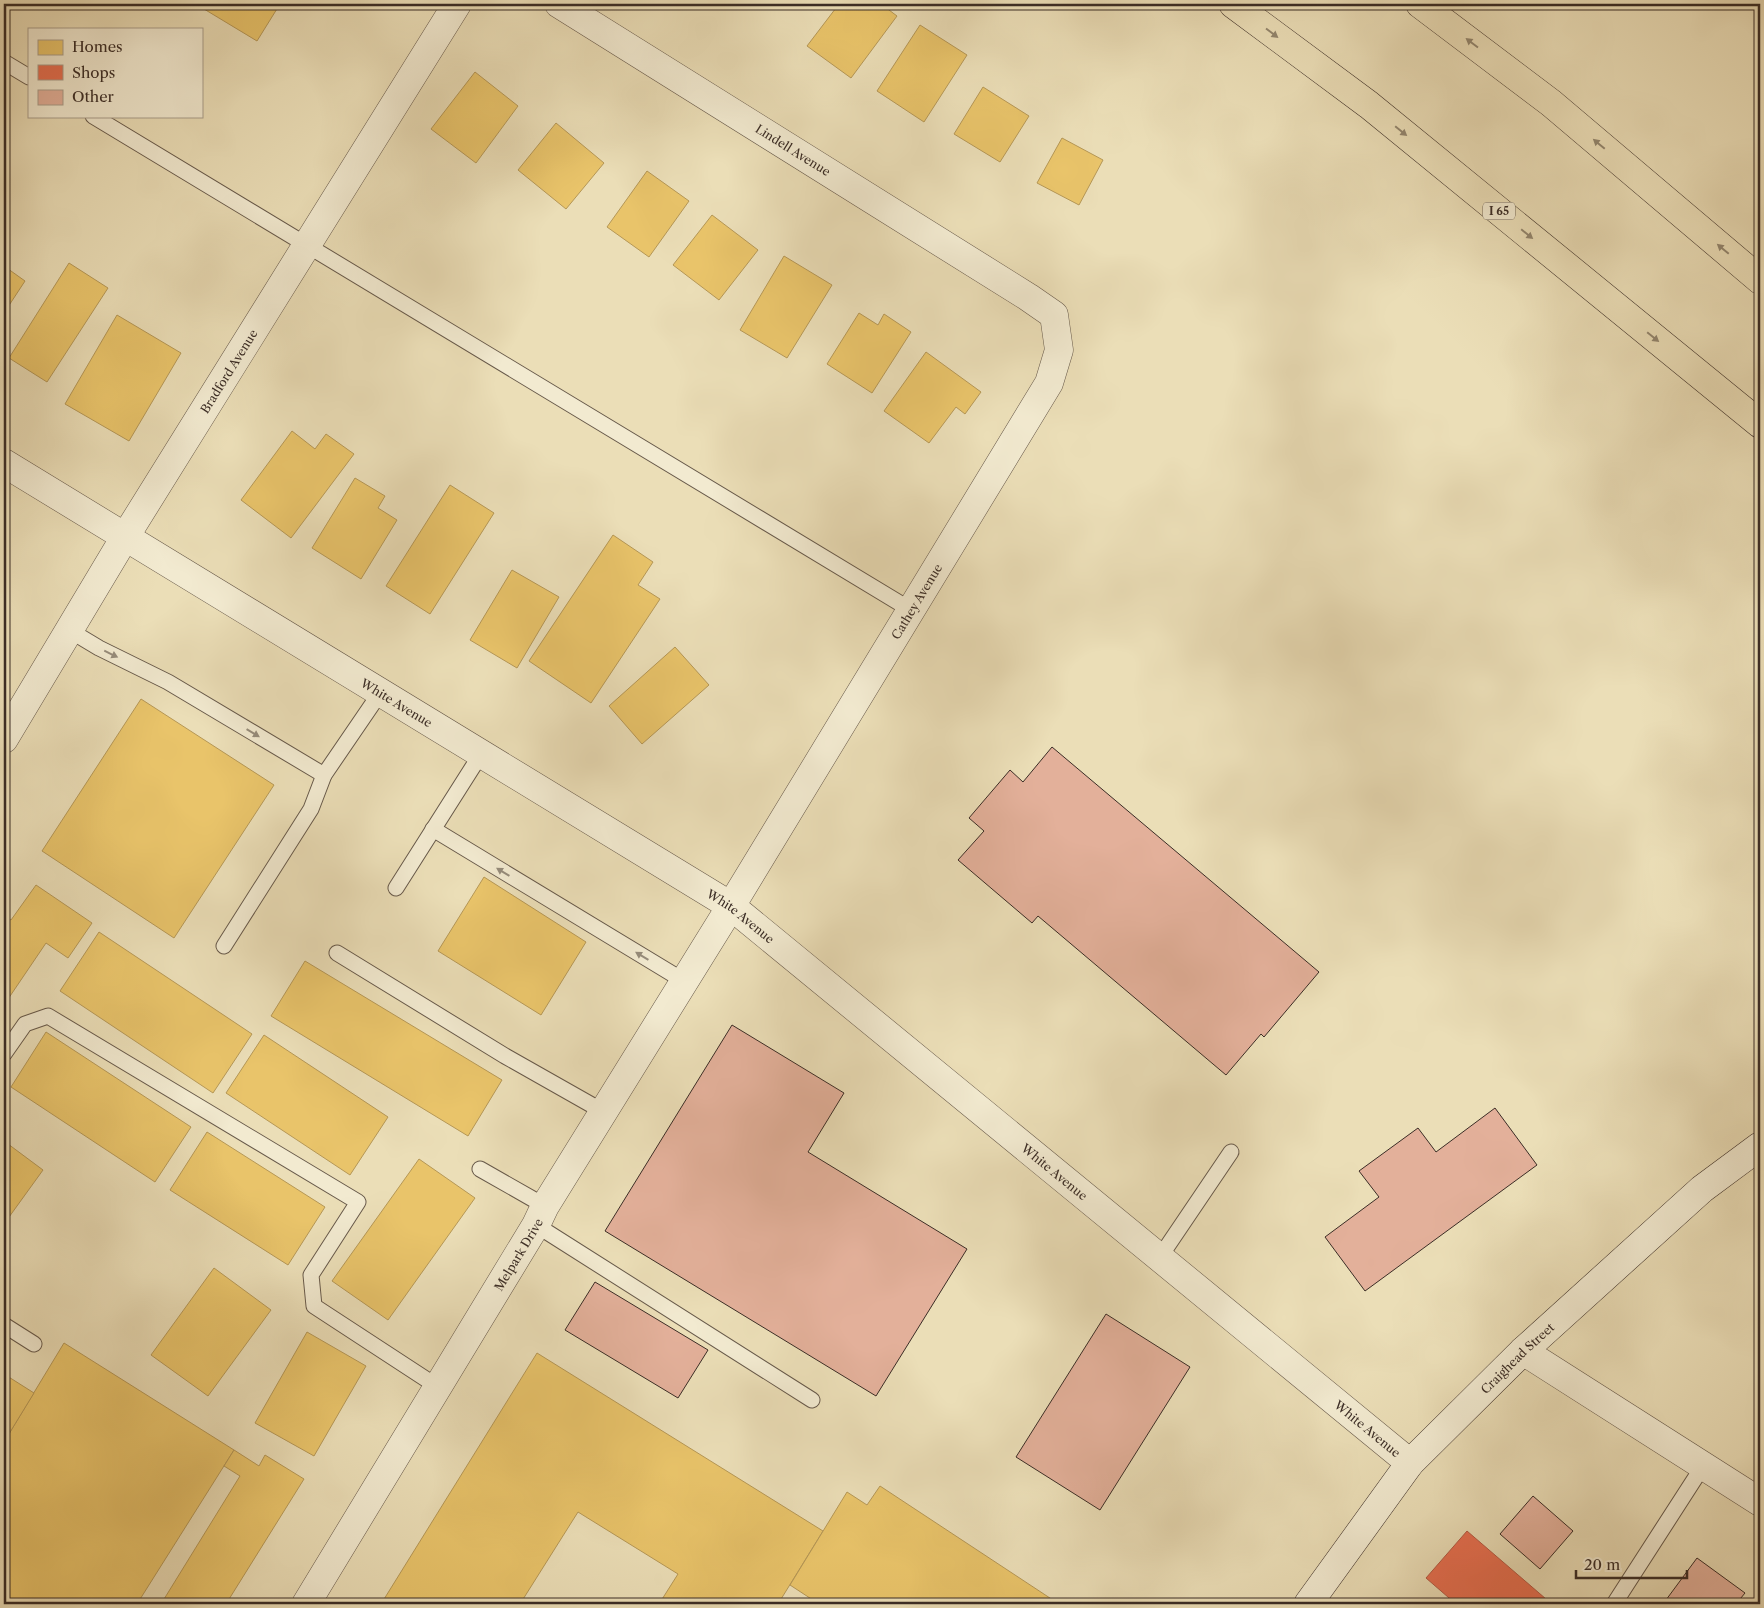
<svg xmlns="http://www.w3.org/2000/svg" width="1764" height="1608" font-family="'Libre Caslon Text',serif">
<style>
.homes{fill:#e9c46a;stroke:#b59756}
.shops{fill:#e76f51;stroke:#b35b44}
.building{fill:#e3b09a;stroke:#3b2d26}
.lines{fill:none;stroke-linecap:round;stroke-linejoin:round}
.lane-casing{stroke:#67594a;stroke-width:17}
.street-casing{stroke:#67594a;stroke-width:29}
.secondary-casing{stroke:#3b2d26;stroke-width:29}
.highway-casing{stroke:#3b2d26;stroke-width:29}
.lane{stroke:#f2ead0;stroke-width:15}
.street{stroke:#f2ead0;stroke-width:28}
.secondary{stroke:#f2ead0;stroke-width:28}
.highway{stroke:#ebdeb7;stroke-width:28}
.rail{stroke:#3b2d26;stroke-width:4;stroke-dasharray:9 9;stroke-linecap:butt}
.oneway{fill:#93866e}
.oneway2{fill:#968c7b}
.labels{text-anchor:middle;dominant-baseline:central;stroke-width:5;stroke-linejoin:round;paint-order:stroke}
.shield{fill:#f2ead0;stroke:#726659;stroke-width:1}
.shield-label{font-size:11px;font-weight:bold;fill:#3b2d26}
.street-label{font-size:12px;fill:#3b2d26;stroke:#f2ead0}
</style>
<rect width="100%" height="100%" fill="#ebdeb7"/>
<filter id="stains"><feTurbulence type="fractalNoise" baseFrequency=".004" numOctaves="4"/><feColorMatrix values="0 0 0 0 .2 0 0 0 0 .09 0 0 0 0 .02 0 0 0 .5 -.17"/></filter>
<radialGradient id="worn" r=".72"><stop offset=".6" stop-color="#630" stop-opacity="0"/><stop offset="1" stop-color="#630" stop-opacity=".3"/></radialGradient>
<g class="homes">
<path d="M207 4H280L257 41 204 9Z"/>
<path d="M839 4H881L897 16 851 78 807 46Z"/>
<path d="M920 25 967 55 924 122 877 91Z"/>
<path d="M475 72 518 106 476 163 431 129Z"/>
<path d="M983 87 1029 116 1000 162 954 134Z"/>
<path d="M556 123 604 163 566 209 518 170Z"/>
<path d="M1062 138 1103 160 1079 205 1037 183Z"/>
<path d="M647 171 689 201 649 257 607 227Z"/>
<path d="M712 215 758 250 719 300 673 265Z"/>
<path d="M784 256 832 285 787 358 740 330Z"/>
<path d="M69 263 108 288 47 382 9 358Z"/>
<path d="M4 266 25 281 4 313Z"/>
<path d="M859 313 878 325 884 314 911 332 872 393 827 364Z"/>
<path d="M117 315 181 353 129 441 65 404Z"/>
<path d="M926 352 981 392 965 414 956 407 929 443 884 411Z"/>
<path d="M292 431 315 449 326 434 354 454 291 538 241 500Z"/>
<path d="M355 478 385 496 378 508 397 520 361 579 312 548Z"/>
<path d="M450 485 494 513 430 614 386 586Z"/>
<path d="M613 535 653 562 638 585 660 599 591 703 529 661Z"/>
<path d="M512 570 559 597 517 668 470 640Z"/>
<path d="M675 647 709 685 642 744 609 706Z"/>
<path d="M141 699 274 785 174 938 42 851Z"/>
<path d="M484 877 586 942 541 1015 438 951Z"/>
<path d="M36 885 92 923 68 958 46 943 4 1005V916L11 920Z"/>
<path d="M99 932 252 1034 213 1093 60 991Z"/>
<path d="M305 961 502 1080 468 1136 271 1016Z"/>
<path d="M46 1032 191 1127 155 1182 11 1087Z"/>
<path d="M264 1035 388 1117 350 1175 226 1093Z"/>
<path d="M207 1132 325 1207 288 1265 170 1190Z"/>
<path d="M4 1141 43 1170 4 1224Z"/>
<path d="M419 1159 475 1198 388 1320 332 1281Z"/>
<path d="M214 1268 271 1310 208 1396 151 1355Z"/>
<path d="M307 1332 366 1366 314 1456 255 1423Z"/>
<path d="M64 1343 234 1450 137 1604H4V1442Z"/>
<path d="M537 1353 823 1531 778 1604H659L678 1574 578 1512 520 1604H381Z"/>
<path d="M4 1374 34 1393 4 1442Z"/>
<path d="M234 1450 259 1466 265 1455 304 1479 226 1604H161L240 1476 224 1466Z"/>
<path d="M880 1486 1059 1604H819L790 1585 847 1492 867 1505Z"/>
</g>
<path class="shops" d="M1467 1531 1546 1599 1541 1604H1456L1426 1578Z"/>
<g class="building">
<path d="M1052 747 1319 972 1264 1037 1261 1034 1226 1075 1038 916 1032 923 958 860 984 831 969 818 1010 770 1023 782Z"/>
<path d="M732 1025 844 1093 808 1152 967 1249 876 1396 605 1231Z"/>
<path d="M1495 1108 1537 1165 1365 1291 1325 1237 1379 1197 1359 1171 1418 1128 1436 1152Z"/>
<path d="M595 1282 708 1350 678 1398 565 1330Z"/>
<path d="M1106 1314 1190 1367 1100 1510 1016 1457Z"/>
<path d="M1533 1496 1573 1531 1540 1569 1500 1534Z"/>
<path d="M1697 1558 1745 1593 1736 1604H1663Z"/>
</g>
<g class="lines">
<defs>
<g id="lane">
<path d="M4 62 29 77"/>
<path d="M93 116 911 610"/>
<path d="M69 630 99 648 168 682 324 775"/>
<path d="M433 829 684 981"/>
<path d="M396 888 481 754"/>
<path d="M224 946 311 809 324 775 380 693"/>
<path d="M337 953 505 1056 604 1112"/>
<path d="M4 1054 25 1024 48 1016 358 1202 311 1275 314 1306 438 1387"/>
<path d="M480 1169 545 1206"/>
<path d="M536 1225 812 1400"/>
<path d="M1160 1257 1231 1152"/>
<path d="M4 1325 34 1344"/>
<path d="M1614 1604 1703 1466"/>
</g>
<g id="street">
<path id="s1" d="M4 463 731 906 1410 1463"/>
<path id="s2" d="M4 739 125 537 457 4"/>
<path d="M1523 1351 1760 1502"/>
<path id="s3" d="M306 1604 536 1225 545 1206 731 906 1049 383 1059 350 1054 315 1028 297 559 4"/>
</g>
<g id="secondary">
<path id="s4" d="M1308 1604 1410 1463 1523 1351 1702 1189 1760 1146"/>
</g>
<g id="highway">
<path d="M1233 4 1369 105 1760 424"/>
<path d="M1420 4 1551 103 1760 280"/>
</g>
</defs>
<use href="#lane" class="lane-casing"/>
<use href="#street" class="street-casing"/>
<use href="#secondary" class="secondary-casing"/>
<use href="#highway" class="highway-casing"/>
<use href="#lane" class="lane"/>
<use href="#street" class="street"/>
<use href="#secondary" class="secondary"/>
<use href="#highway" class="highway"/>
<path class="rail" d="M1752 4 1760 12"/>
</g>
<defs><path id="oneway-solid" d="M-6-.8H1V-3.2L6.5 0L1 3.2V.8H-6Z" transform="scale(1.25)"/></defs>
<g class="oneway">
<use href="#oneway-solid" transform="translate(1272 33) rotate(37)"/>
<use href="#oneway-solid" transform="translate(1472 43) rotate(-143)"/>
<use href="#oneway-solid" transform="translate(1401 131) rotate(39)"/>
<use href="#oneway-solid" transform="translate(1599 144) rotate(-140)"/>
<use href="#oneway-solid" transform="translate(1527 234) rotate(39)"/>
<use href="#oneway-solid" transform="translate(1723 249) rotate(-140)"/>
<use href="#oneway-solid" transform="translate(1653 337) rotate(39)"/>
</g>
<g class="oneway2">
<use href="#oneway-solid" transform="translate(111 654) rotate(26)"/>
<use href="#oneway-solid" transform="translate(253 733) rotate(31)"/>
<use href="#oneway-solid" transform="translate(503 872) rotate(-149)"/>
<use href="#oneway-solid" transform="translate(642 956) rotate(-149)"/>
</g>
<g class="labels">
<rect class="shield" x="1483" y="202.5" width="32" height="17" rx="4"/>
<g class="shield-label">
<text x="1499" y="211">I 65</text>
</g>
<g class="street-label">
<text transform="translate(793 150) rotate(32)">Lindell Avenue</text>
<text stroke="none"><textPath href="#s2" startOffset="431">Bradford Avenue</textPath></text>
<text stroke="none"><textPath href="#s3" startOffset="1174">Cathey Avenue</textPath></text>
<text stroke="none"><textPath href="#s1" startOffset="460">White Avenue</textPath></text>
<text stroke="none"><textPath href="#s1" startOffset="865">White Avenue</textPath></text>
<text stroke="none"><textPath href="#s1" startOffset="1270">White Avenue</textPath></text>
<text stroke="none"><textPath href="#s3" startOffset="409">Melpark Drive</textPath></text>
<text stroke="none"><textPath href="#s4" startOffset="324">Craighead Street</textPath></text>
<text stroke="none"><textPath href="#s1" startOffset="1675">White Avenue</textPath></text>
</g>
</g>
<rect width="1764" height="1608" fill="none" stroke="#ebdeb7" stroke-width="20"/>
<rect x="5" y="5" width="1754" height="1598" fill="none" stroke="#3b2d26" stroke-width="2.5"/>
<rect x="10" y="10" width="1744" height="1588" fill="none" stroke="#3b2d26"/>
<rect x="28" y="28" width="175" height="90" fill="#f2ead0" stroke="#a99e8c"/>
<rect x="38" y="40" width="25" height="15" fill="#e9c46a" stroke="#a99e8c"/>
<text x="72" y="52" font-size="15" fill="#3b2d26">Homes</text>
<rect x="38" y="65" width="25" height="15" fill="#e76f51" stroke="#a99e8c"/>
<text x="72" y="78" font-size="15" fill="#3b2d26">Shops</text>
<rect x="38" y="90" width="25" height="15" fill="#e3b09a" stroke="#a99e8c"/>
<text x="72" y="102" font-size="15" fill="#3b2d26">Other</text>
<path d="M1576 1570v8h111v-8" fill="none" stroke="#3b2d26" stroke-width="2.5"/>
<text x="1584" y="1570" font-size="15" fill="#3b2d26" stroke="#f2ead0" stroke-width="4" paint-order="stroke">20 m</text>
<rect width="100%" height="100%" filter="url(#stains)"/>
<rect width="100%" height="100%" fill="url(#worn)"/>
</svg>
